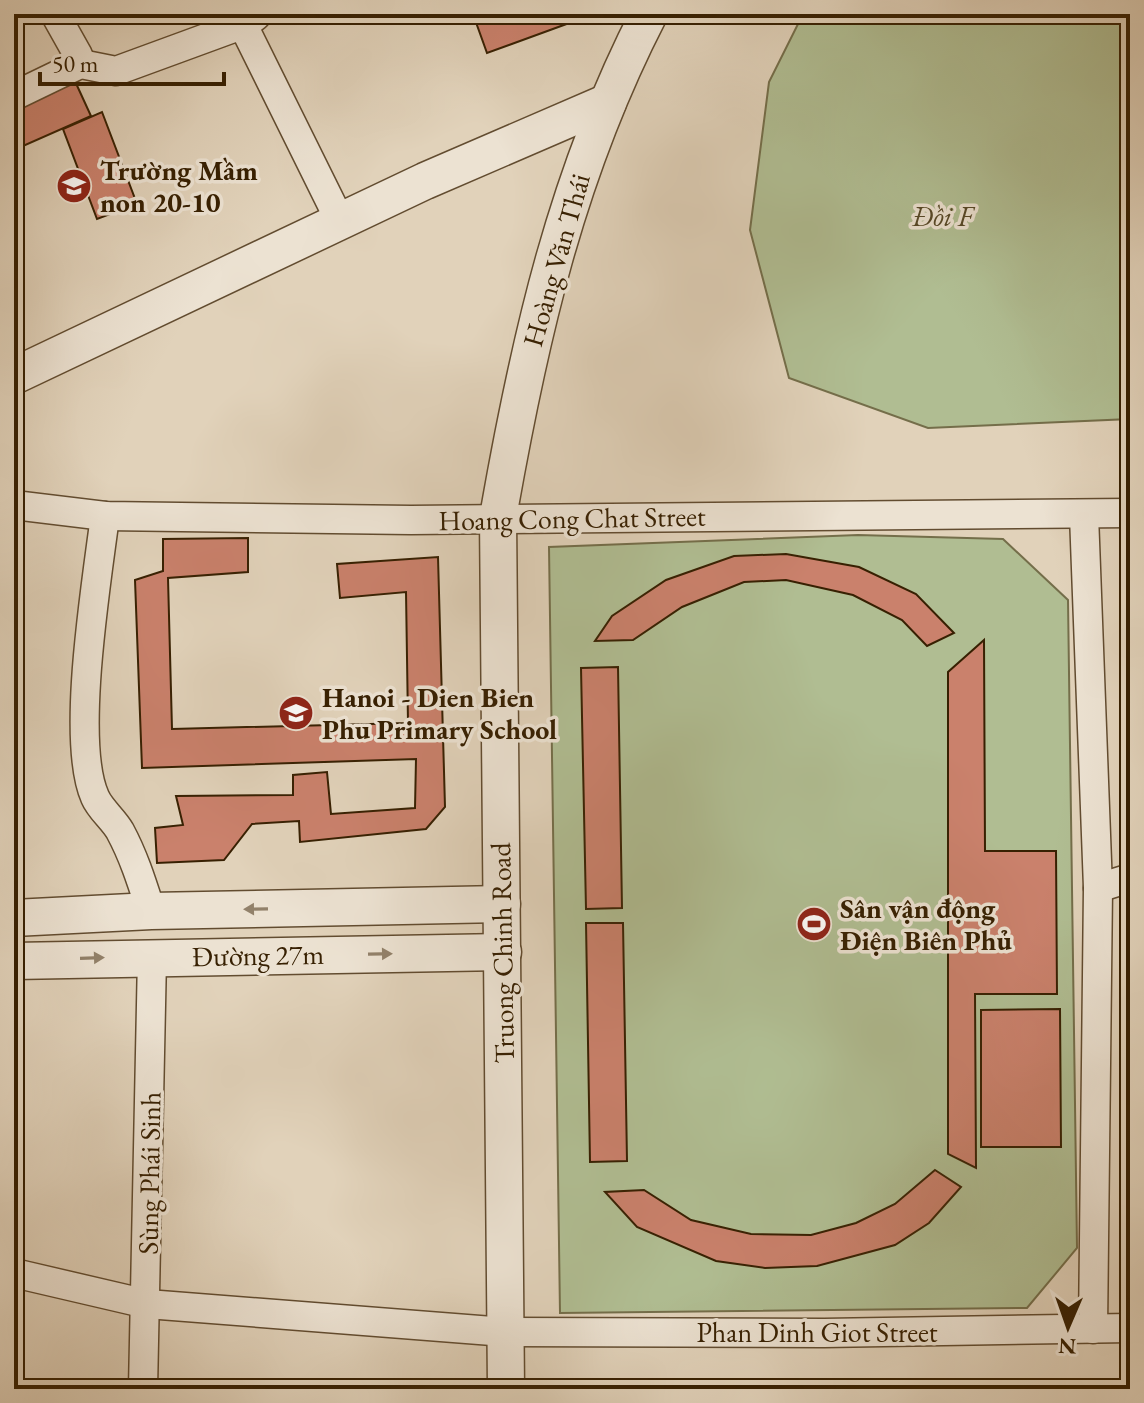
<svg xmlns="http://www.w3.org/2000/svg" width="1144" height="1403" font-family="'EB Garamond',serif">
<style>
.green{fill:#b0bd92;stroke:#746e4a;stroke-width:2}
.building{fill:#ca816c;stroke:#372002;stroke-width:2}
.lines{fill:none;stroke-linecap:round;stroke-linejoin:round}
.minor-casing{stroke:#624c30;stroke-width:31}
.tertiary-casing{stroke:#624c30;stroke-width:39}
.minor{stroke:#ece2d2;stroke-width:28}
.tertiary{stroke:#ece2d2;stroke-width:36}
.oneway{fill:#92816a}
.labels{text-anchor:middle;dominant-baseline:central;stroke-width:7;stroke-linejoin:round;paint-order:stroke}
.poi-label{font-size:28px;font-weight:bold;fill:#372002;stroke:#ece2d2;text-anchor:start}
.park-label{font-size:28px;font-style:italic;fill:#554726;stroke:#ece2d2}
.street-label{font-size:28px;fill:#372002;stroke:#ece2d2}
</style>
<rect width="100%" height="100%" fill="#e1d2ba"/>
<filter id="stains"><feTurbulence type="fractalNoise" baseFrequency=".0025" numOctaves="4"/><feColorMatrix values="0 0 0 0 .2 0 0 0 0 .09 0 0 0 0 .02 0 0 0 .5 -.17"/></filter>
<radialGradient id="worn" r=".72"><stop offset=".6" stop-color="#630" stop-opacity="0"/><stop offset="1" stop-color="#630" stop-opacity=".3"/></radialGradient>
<g class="green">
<path d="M803 14H1130V419L928 428 789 378 750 230 769 82Z"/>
<path d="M858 535 1003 539 1068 600 1077 1248 1027 1308 560 1313 549 547Z"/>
</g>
<g class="building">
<path d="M473 14H594L487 53Z"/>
<path d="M74 79 91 116 14 150V105Z"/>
<path d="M102 112 137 204 97 219 63 129Z"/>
<path d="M248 538V572L168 578 172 729 408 723 406 592 340 598 337 564 438 557 445 807 426 829 300 842 299 821 252 824 224 860 157 863 155 828 183 825 176 796 293 795V775L327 772 331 814 415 808 416 759 142 768 135 580 163 571V539Z"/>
<path d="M786 554 859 567 916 594 954 633 927 646 902 620 853 595 786 580 744 582 682 607 633 640 595 641 612 616 666 580 734 556Z"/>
<path d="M984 640 985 851H1056L1057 994H975L976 1168 948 1154V672Z"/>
<path d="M618 667 622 908 586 909 581 668Z"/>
<path d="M586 923H623L627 1161 590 1162Z"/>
<path d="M1060 1009 1061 1147H981V1010Z"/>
<path d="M935 1170 961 1187 929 1223 895 1245 817 1266 765 1268 716 1261 637 1227 605 1192 644 1190 691 1220 751 1234 811 1235 856 1223 895 1204Z"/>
</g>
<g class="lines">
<defs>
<g id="minor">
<path d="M243 25 340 221"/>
<path d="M76 63 116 71 247 23 256 16"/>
<path d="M14 96 74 67 78 55 55 14"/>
<path d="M14 505 105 516 411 520 1130 513"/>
<path d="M1084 515 1098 888 1093 1329"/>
<path d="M105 516C97 580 70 741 95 797 100 809 113 819 120 831 134 857 142 883 151 911"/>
<path d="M1098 888 1130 878"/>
<path d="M14 1273 147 1304 505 1332 824 1333 1130 1328"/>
<path d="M143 1389 152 957"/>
</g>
<g id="tertiary">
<path d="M14 376 425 181 608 102"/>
<path d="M14 918 151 911 502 904"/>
<path d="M14 961 503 952"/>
<path d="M506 1389 498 517C529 340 566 175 649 14"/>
</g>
</defs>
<use href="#minor" class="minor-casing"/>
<use href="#tertiary" class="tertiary-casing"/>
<use href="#minor" class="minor"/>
<use href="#tertiary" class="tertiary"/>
</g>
<defs><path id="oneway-solid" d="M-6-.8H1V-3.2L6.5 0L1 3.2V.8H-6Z" transform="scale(2)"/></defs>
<g class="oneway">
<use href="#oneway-solid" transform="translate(256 909) rotate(179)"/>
<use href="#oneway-solid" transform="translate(380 954) rotate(-1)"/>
<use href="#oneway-solid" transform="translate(92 958) rotate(-2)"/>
</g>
<defs>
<symbol id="school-disc" viewBox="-11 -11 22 22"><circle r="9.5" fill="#8f2418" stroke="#ece2d2"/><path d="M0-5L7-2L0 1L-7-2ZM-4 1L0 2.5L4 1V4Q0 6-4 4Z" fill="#fff"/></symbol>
<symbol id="stadium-disc" viewBox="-11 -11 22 22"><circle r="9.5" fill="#8f2418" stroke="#ece2d2"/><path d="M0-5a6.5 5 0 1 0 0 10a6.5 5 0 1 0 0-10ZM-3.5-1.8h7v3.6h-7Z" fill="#fff"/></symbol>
</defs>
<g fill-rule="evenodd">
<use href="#school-disc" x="54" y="166" width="40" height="40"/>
<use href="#school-disc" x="276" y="693" width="40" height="40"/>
<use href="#stadium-disc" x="794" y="904" width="40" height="40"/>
</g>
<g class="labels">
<g class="poi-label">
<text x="100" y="170">Trường Mầm<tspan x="100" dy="32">non 20-10</tspan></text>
<text x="322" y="697">Hanoi - Dien Bien<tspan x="322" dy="32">Phu Primary School</tspan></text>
<text x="840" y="908">Sân vận động<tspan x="840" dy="32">Điện Biên Phủ</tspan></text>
</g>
<g class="park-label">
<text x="942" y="216">Đồi F</text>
</g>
<g class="street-label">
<text transform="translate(556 260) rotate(-74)">Hoàng Văn Thái</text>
<text transform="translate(572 518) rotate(-1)">Hoang Cong Chat Street</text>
<text transform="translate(502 953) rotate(-91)">Truong Chinh Road</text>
<text transform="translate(258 955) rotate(-1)">Đường 27m</text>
<text transform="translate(149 1173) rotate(-89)">Sùng Phái Sinh</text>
<text x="817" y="1332">Phan Dinh Giot Street</text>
</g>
</g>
<rect width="1144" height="1403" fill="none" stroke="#e1d2ba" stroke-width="48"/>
<rect x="16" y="16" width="1112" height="1371" fill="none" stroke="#372002" stroke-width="4"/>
<rect x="24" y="24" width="1096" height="1355" fill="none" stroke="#372002" stroke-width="2"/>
<g transform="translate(1068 1327) rotate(182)" stroke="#ece2d2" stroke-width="6" paint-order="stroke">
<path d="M0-6L14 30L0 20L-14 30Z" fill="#372002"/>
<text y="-12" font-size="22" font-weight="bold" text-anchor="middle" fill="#372002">N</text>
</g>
<path d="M40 72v12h184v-12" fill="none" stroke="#372002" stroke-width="4"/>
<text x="52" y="72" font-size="24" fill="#372002" stroke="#ece2d2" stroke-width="6" paint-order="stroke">50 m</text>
<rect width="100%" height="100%" filter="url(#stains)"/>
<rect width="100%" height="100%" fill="url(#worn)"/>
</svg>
